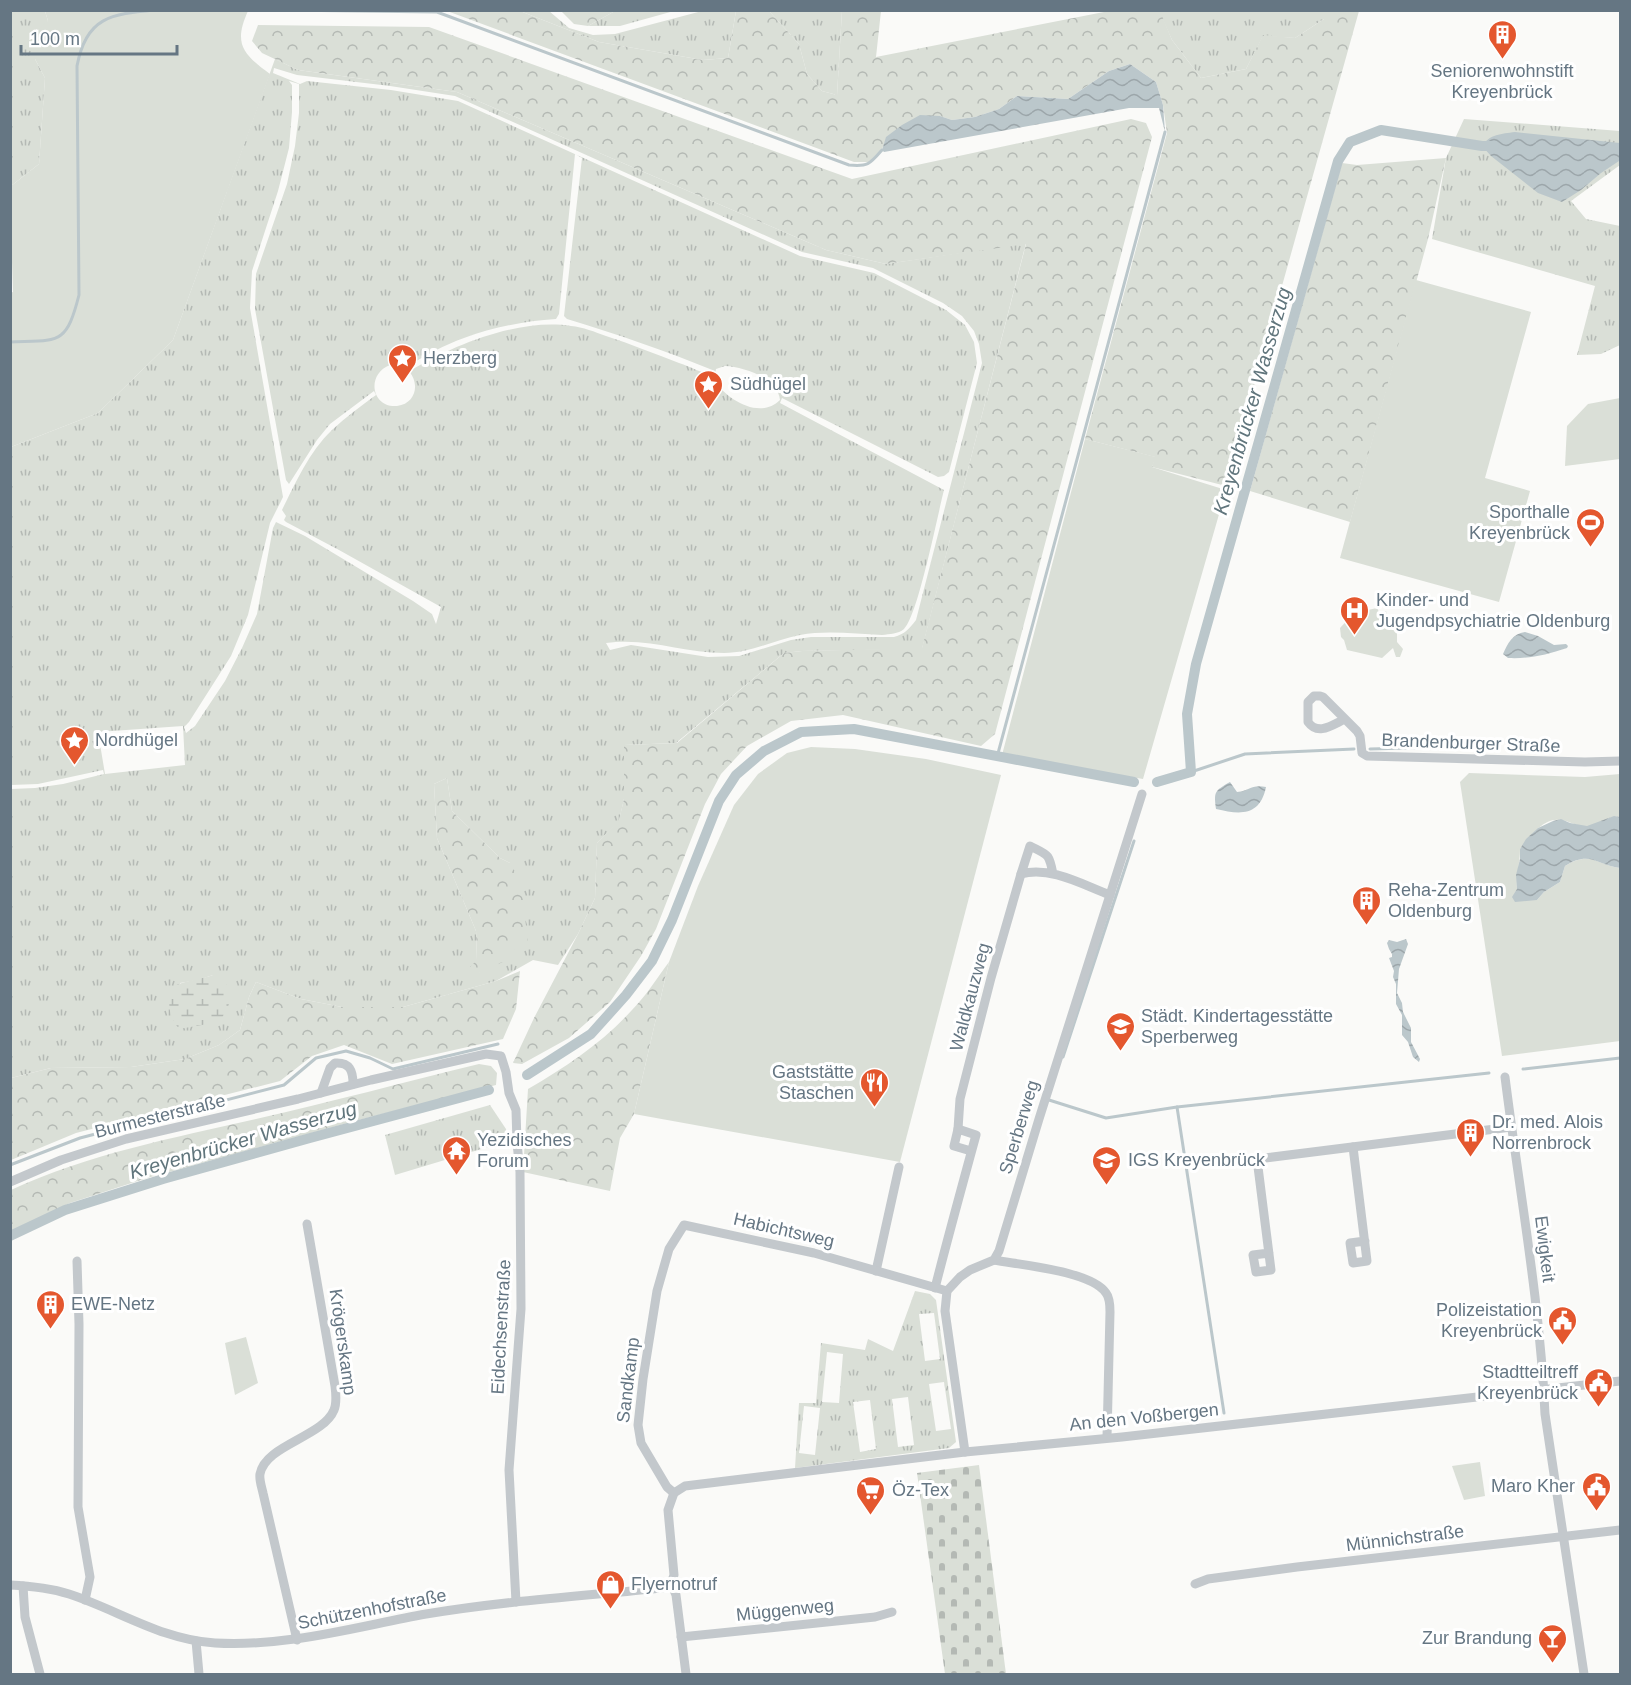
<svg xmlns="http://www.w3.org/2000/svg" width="1631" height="1685" font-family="Helvetica,sans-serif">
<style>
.grass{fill:url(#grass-tufts);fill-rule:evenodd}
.forest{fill:url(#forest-crowns)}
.wetland{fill:url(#wetland-marsh)}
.cemetery{fill:url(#cemetery-stones)}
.green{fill:#dadfd7}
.water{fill:url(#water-waves)}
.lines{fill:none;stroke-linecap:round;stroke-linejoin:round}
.stream{stroke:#bbc7cb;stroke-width:3}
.canal{stroke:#bbc7cb;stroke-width:10}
.minor{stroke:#c3c8cc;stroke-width:9}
.labels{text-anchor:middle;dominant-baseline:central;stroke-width:6;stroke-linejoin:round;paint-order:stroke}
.poi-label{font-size:18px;fill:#657683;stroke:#fff;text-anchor:start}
.street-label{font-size:18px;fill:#657683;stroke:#fff}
.water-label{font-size:20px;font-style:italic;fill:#60757c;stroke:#fff}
</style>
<defs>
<pattern id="grass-tufts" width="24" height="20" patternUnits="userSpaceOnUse" patternTransform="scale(1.5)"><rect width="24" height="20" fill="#dadfd7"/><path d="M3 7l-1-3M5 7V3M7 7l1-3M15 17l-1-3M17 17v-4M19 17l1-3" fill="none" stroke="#b4b9b4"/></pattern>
<pattern id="forest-crowns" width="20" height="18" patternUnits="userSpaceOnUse" patternTransform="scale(1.5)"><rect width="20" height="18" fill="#dadfd7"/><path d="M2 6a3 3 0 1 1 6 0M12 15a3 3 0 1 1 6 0" fill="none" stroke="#b4b9b4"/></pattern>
<pattern id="wetland-marsh" width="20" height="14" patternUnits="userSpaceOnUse" patternTransform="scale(1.5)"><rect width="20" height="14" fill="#dadfd7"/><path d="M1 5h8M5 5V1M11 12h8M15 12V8" fill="none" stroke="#b4b9b4"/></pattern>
<pattern id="cemetery-stones" width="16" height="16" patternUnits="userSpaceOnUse" patternTransform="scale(1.5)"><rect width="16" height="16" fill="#dadfd7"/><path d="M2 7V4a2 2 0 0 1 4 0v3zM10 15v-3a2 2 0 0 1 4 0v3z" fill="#b4b9b4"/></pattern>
<pattern id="water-waves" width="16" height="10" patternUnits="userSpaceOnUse" patternTransform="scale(1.5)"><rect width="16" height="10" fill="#bbc7cb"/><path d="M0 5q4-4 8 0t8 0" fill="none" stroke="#9ca6aa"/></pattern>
</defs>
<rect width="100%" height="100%" fill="#fafaf8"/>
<g class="grass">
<path d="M11 11H45L48 21 35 59 45 78 39 164 11 186Z"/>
<path d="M520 11H549L569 28 593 35 615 34 702 11H736L728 58 703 60 599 42Z"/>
<path d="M615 11H674L620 26H588Z"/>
<path d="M769 11H842L837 95 822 91 807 74 799 44Z"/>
<path d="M1159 11 1161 10 1324 11V19L1295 38 1263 36 1246 69 1201 78 1172 40Z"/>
<path d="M275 59 298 70 457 92 826 250 886 264 1026 243 922 649 802 651 784 653 676 743 625 745 624 799 619 821 597 843 595 898 578 934 558 965 533 960 496 981 403 1007H342L301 999 256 982 249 997 240 1030 219 1045 185 1059 131 1067 51 1068 11 1078V789L35 788 63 784 104 774 103 770 38 784 11 785V447L98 413 173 340ZM274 68 297 75 390 86 455 96 802 252 873 268 943 303 962 316 974 331 979 344 982 363 916 620C909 629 905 634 894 637H811L791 640 739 656 708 657 631 645 610 650 606 643C648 637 683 653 724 653 750 653 774 640 800 635 826 630 856 634 882 635 890 634 898 634 904 629 918 616 938 513 944 490L780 403 782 398 938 477 944 476 949 472 977 363 974 342 965 325 946 310 874 273 800 256 458 101 391 90 307 81 300 84 273 73ZM289 81 299 84V113L295 146 287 184 256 274 255 309 286 480 289 484 317 440 330 424 374 391 376 395C361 406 346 417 332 430 309 452 296 482 282 510L286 516 284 520 286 522 339 550 441 607 436 624 432 614 413 601 305 536 276 522 273 528 257 614 242 648 225 681 195 726 186 733 184 727 189 722 231 656 248 615 270 523 283 497 250 308 252 271 278 191 289 148 292 112V85ZM575 154 582 158 564 316 567 319C617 334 666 351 715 371L713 376C702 373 691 367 679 363 655 354 631 344 606 336 595 332 583 327 571 326 519 318 453 345 410 371L406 367C425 356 444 345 464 338 493 327 525 321 556 319L559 314ZM390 365C420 363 424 403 397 406 371 408 366 374 390 365ZM725 366C744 367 778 378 780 400 760 420 727 400 714 380L716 369ZM183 726 185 765 105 774 98 732ZM447 778 452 811 500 858 510 863 479 973 477 960 476 931 437 838 434 784ZM213 975 179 1029 180 983 198 980Z"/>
<path d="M1464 119 1620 131V165L1571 201 1586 219 1620 226V345L1601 354 1577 355 1595 286 1432 239 1446 158Z"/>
<path d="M490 1105 506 1129 508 1141 395 1175 385 1135Z"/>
<path d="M915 1291 930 1294 936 1300 956 1442 949 1448 795 1468 799 1403H816L821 1343 865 1350 868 1339 893 1351ZM934 1313 940 1359 925 1361 919 1314ZM827 1352 843 1354 839 1403 822 1402ZM944 1382 951 1429 936 1431 929 1384ZM908 1397 914 1445 898 1447 892 1399ZM870 1400 876 1449 860 1452 853 1402ZM804 1406 820 1408 815 1455 799 1453Z"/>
</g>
<g class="forest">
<path d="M447 11H520L599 42 703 60 728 58 736 11H769L799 44 807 74 822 91 837 95 842 11H881L876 57 1109 11H1161H1160L1172 40 1201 78 1246 69 1263 35 1295 38 1324 19V11H1359L1226 486 1152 467 1155 457 1085 439 1167 133 1163 105 1156 82 1130 64 1109 71 1068 99 1017 96 999 109 975 117 952 120 940 116 887 137 882 149 869 162H854Z"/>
<path d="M561 11H615L588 26 574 24Z"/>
<path d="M258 25 429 27 852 179 1131 119 1146 123 1152 137 995 734 981 746 843 715 791 721 747 746 721 774 705 804 656 929 641 956 610 1002 569 1038 522 1064 513 1063 534 1018 578 934 595 898 597 843 619 820 624 799V745L677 743 784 653 802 651 922 648 1026 244 886 264 826 250 457 92 298 70 262 53 252 41Z"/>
<path d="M1446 158 1428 239 1350 522 1250 491 1342 163 1357 165Z"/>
<path d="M447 778 452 811 500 858 510 863 521 882 528 944 512 950 507 960 479 973 465 972 477 960 476 931 437 838 434 784Z"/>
<path d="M669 962 634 1114 620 1138 610 1191 523 1172 528 1089C566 1067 602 1043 632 1010 646 996 657 978 669 962Z"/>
<path d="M520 971 516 1009 503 1039 392 1064 344 1045 312 1056 280 1081 76 1133 11 1160V1078L51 1068 131 1067 185 1059 219 1045 240 1030 249 997 256 982 301 999 342 1007H403L496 981Z"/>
<path d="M479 1064 491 1066 497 1073 496 1085 355 1121 147 1178 70 1203 11 1231V1190C88 1154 173 1138 256 1119 331 1102 405 1082 479 1064Z"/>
</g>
<path class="wetland" d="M213 975C237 986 233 1003 219 1022L179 1029C168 1014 168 1006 171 988 184 980 199 980 213 975Z"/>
<path class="cemetery" d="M979 1465 1006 1674H945L917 1473Z"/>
<g class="green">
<path d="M45 11H248C233 44 243 54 270 74L173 340 98 413 11 447 10 293 13 292 11 232V186L39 164 45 78 35 59 31 35 48 21Z"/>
<path d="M1416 280 1531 312 1485 478 1530 491 1499 602 1340 558Z"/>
<path d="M1620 398V459L1565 466 1567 426 1588 404Z"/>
<path d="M1085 439 1156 457 1152 467 1226 490 1143 779 1002 755Z"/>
<path d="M1377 608 1379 612 1386 611 1387 614 1384 618 1397 631V642L1403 649 1400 657H1396L1393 648 1382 658 1347 650 1344 640 1341 637 1340 628 1354 613Z"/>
<path d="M811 747 855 749 926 759 1001 775 900 1162 634 1114 669 962 698 886 734 805 758 774 787 753Z"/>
<path d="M1469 773 1585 777 1620 774V817C1609 815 1600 824 1589 826 1579 828 1570 821 1561 820 1543 817 1530 837 1520 849 1520 864 1516 874 1517 889L1537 900 1544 892 1560 882 1565 866C1591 850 1597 865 1620 868V1041L1502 1056 1460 782Z"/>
<path d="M246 1337 258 1383 235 1395 225 1343Z"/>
<path d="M1480 1462 1485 1496 1464 1500 1452 1466Z"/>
</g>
<g class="water">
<path d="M1130 64 1156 82 1163 105 1165 132 1159 108H1129L884 152 882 150 886 137 902 125 920 115 940 116 952 120 975 117 999 109 1017 96 1068 99 1109 71Z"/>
<path d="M1515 132 1620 143 1619 161 1601 173 1581 190 1562 202 1538 193 1491 156 1482 146C1490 134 1501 134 1515 132Z"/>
<path d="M1525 632 1538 636 1554 645 1566 644 1568 646 1567 648C1546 655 1529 659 1508 658L1503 654C1508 643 1512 634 1525 632Z"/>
<path d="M1230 782 1237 792C1250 791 1251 784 1266 787 1260 816 1241 815 1216 809 1214 792 1214 791 1230 782Z"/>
<path d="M1614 816 1620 817V868C1597 865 1590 850 1565 866L1560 882 1544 892 1537 900 1515 902 1512 897 1517 889 1516 875 1520 859V849L1526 839 1538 828 1553 821 1561 819 1570 823 1587 826Z"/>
<path d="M1406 939 1408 944 1399 969 1397 993 1402 1003 1403 1012 1411 1028V1042L1420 1059 1419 1062 1413 1057 1408 1042 1402 1035V1015L1396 1004V984L1393 977 1394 971 1389 958 1392 957V954L1389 949 1387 943 1389 940 1397 942Z"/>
</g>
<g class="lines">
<g class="stream">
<path d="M282 10 437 12 849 165C868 167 870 164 882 150"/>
<path d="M10 342C59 340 66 346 79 295L77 66C86 17 111 14 155 10"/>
<path d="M1370 749 1447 747"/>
<path d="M997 757 1165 132"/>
<path d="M1191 772 1245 754 1354 749"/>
<path d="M1063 1057 1134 841"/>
<path d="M1523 1069 1620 1058"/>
<path d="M1049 1100 1106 1118 1177 1107 1224 1413"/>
<path d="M1177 1107 1489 1073"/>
<path d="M10 1165 80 1138 284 1085 316 1058 346 1051 370 1058 393 1069 498 1044"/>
</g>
<g class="canal">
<path d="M1157 782 1191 772 1187 714 1196 664 1338 161 1350 142 1381 130 1482 146H1494"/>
<path d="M527 1075 591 1034 626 995 652 961 672 920 719 801 736 775 764 751 801 732 854 729 1134 782"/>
<path d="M10 1236 65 1210 163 1179 310 1138 489 1090"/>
</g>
<g class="minor">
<path d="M1345 719C1332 725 1318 736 1308 722V702L1314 696H1320L1323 697 1357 731 1360 736 1362 753 1367 756 1585 762 1620 761"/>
<path d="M1053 874C1049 853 1048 855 1030 846L1021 874C1051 866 1083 885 1110 895"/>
<path d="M1505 1077C1519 1189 1540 1301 1545 1414L1584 1674"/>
<path d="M321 1093 330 1068 335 1063C350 1062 353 1071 353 1084"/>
<path d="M958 1129 960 1099 991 978 1021 874"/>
<path d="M1353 1147 1367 1261 1353 1263 1350 1243 1365 1241"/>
<path d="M10 1182 61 1160 126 1139 298 1099 371 1080 486 1054 501 1056 506 1072 509 1093 516 1110 517 1143 520 1172 521 1309 509 1470 516 1602"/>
<path d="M1269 1253 1253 1255 1256 1272 1271 1270 1257 1159 1511 1127"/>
<path d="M994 1260C1021 1265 1091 1271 1106 1293 1110 1298 1110 1306 1110 1312L1107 1437"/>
<path d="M77 1261 79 1324 78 1507 90 1577 85 1600"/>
<path d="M876 1271 899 1167"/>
<path d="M935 1288C948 1237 962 1186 976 1135L958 1129 954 1146 971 1151"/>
<path d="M965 1452 945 1311 947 1291 960 1277 970 1270 994 1260 999 1251 1039 1119 1142 794"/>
<path d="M674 1493 667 1487 641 1443 638 1425 643 1379 657 1291 669 1249 684 1225 814 1253 947 1291"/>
<path d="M1195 1584 1208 1579 1297 1567 1620 1530"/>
<path d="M10 1585C30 1586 50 1588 69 1594 118 1610 162 1640 215 1643 288 1647 355 1627 426 1614 504 1601 583 1596 662 1588L671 1583"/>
<path d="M23 1586 25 1617 40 1674"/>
<path d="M681 1637 875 1617 892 1612"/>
<path d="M297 1640 263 1493C262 1488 259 1480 260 1474 265 1445 323 1437 334 1410 337 1403 336 1394 335 1386L307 1224"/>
<path d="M196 1641 199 1674"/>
<path d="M686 1674 676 1595 671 1583 674 1575 668 1510 674 1493 685 1486 965 1452 1122 1437 1620 1381"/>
</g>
</g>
<defs>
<symbol id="building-pin" viewBox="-11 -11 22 30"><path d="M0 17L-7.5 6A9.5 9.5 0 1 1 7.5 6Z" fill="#e4572e" stroke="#fff"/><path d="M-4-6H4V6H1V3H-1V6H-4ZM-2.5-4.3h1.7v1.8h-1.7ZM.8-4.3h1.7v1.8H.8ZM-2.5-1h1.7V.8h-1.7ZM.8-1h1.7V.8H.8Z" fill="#fff"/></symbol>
<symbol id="sight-pin" viewBox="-11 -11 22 30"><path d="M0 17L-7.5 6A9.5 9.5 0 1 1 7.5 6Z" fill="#e4572e" stroke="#fff"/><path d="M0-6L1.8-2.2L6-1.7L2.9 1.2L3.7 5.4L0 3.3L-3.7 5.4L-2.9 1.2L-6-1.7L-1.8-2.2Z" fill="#fff"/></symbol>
<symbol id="stadium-pin" viewBox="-11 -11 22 30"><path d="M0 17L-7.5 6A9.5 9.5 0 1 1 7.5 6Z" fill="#e4572e" stroke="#fff"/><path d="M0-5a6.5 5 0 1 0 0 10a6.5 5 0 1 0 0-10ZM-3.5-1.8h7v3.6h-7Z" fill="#fff"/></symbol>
<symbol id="hospital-pin" viewBox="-11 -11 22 30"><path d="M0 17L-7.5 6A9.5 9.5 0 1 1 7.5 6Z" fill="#e4572e" stroke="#fff"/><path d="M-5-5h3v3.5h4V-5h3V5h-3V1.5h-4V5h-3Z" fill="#fff"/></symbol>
<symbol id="school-pin" viewBox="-11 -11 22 30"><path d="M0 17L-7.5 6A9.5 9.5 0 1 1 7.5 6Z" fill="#e4572e" stroke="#fff"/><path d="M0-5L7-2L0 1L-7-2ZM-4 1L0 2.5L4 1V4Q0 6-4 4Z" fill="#fff"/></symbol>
<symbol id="restaurant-pin" viewBox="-11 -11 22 30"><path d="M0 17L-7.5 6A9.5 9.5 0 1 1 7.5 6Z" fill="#e4572e" stroke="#fff"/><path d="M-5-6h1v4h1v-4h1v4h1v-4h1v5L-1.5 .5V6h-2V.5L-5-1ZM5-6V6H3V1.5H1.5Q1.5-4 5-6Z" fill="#fff"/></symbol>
<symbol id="temple-pin" viewBox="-11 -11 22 30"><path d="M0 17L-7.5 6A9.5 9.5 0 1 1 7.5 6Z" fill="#e4572e" stroke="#fff"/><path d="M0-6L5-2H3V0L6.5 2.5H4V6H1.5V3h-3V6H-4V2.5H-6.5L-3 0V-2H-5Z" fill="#fff"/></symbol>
<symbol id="civic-pin" viewBox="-11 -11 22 30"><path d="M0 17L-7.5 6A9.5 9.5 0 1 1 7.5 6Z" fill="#e4572e" stroke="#fff"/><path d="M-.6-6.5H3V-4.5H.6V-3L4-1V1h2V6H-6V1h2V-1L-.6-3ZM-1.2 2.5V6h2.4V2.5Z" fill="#fff"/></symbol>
<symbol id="supermarket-pin" viewBox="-11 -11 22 30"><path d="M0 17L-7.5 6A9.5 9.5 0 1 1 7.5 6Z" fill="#e4572e" stroke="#fff"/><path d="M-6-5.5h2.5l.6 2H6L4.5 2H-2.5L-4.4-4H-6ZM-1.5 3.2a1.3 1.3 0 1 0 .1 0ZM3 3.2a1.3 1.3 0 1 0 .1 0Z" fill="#fff"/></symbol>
<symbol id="shop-pin" viewBox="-11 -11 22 30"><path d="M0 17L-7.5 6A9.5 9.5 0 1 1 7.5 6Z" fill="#e4572e" stroke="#fff"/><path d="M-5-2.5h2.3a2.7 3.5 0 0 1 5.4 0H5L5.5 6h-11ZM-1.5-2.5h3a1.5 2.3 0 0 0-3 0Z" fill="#fff"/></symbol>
<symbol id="bar-pin" viewBox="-11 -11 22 30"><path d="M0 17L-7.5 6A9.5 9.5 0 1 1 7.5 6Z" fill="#e4572e" stroke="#fff"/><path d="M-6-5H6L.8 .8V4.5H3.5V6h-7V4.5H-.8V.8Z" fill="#fff"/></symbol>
</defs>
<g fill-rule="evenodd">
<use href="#building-pin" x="1486" y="18" width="33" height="45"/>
<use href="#sight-pin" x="386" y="342" width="33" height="45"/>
<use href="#sight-pin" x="692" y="368" width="33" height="45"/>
<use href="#stadium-pin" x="1574" y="506" width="33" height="45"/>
<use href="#hospital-pin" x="1338" y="594" width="33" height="45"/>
<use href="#sight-pin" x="58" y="724" width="33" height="45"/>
<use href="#building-pin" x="1350" y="884" width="33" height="45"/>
<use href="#school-pin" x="1104" y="1010" width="33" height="45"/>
<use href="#restaurant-pin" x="858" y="1066" width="33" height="45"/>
<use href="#building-pin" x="1454" y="1116" width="33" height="45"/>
<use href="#temple-pin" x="440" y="1134" width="33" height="45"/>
<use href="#school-pin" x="1090" y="1144" width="33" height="45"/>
<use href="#building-pin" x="34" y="1288" width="33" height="45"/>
<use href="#civic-pin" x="1546" y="1304" width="33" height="45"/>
<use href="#civic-pin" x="1582" y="1366" width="33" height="45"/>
<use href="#civic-pin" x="1580" y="1470" width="33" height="45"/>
<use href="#supermarket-pin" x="854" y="1474" width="33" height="45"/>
<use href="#shop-pin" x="594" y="1568" width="33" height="45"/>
<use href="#bar-pin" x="1536" y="1622" width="33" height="45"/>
</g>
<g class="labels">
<g class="poi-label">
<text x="1502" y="71" text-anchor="middle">Seniorenwohnstift<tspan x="1502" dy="21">Kreyenbrück</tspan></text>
<text x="423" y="358">Herzberg</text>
<text x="730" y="384">Südhügel</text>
<text x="1570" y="512" text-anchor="end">Sporthalle<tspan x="1570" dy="21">Kreyenbrück</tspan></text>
<text x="1376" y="600">Kinder- und<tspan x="1376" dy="21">Jugendpsychiatrie Oldenburg</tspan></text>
<text x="95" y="740">Nordhügel</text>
<text x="1388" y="890">Reha-Zentrum<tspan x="1388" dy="21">Oldenburg</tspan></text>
<text x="1141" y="1016">Städt. Kindertagesstätte<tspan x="1141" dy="21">Sperberweg</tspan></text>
<text x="854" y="1072" text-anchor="end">Gaststätte<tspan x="854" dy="21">Staschen</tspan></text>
<text x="1492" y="1122">Dr. med. Alois<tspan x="1492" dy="21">Norrenbrock</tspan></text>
<text x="477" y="1140">Yezidisches<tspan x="477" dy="21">Forum</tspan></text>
<text x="1128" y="1160">IGS Kreyenbrück</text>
<text x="71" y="1304">EWE-Netz</text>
<text x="1542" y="1310" text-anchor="end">Polizeistation<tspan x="1542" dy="21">Kreyenbrück</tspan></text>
<text x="1578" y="1372" text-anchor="end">Stadtteiltreff<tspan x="1578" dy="21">Kreyenbrück</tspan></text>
<text x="1575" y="1486" text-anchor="end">Maro Kher</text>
<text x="892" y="1490">Öz-Tex</text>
<text x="631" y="1584">Flyernotruf</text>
<text x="1532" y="1638" text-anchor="end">Zur Brandung</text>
</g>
<g class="street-label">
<text transform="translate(1471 743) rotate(2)">Brandenburger Straße</text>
<text transform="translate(970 997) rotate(-75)">Waldkauzweg</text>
<text transform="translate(160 1116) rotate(-14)">Burmesterstraße</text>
<text transform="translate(1019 1127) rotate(-73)">Sperberweg</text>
<text transform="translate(784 1230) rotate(13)">Habichtsweg</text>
<text transform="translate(1545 1249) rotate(83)">Ewigkeit</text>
<text transform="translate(501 1327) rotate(-87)">Eidechsenstraße</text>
<text transform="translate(343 1342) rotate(82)">Krögerskamp</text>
<text transform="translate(628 1380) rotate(-83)">Sandkamp</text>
<text transform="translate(1144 1417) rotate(-6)">An den Voßbergen</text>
<text transform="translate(1405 1538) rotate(-7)">Münnichstraße</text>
<text transform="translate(372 1609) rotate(-11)">Schützenhofstraße</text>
<text transform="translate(785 1610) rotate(-6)">Müggenweg</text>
</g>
<g class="water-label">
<text transform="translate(1252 401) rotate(-74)">Kreyenbrücker Wasserzug</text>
<text transform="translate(243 1140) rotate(-16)">Kreyenbrücker Wasserzug</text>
</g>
</g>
<rect width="1631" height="1685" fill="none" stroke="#657683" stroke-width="24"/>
<path d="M21 45v9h156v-9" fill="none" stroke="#657683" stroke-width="3"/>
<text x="30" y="45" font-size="18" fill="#657683" stroke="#ffffff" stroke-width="4.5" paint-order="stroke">100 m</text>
</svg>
